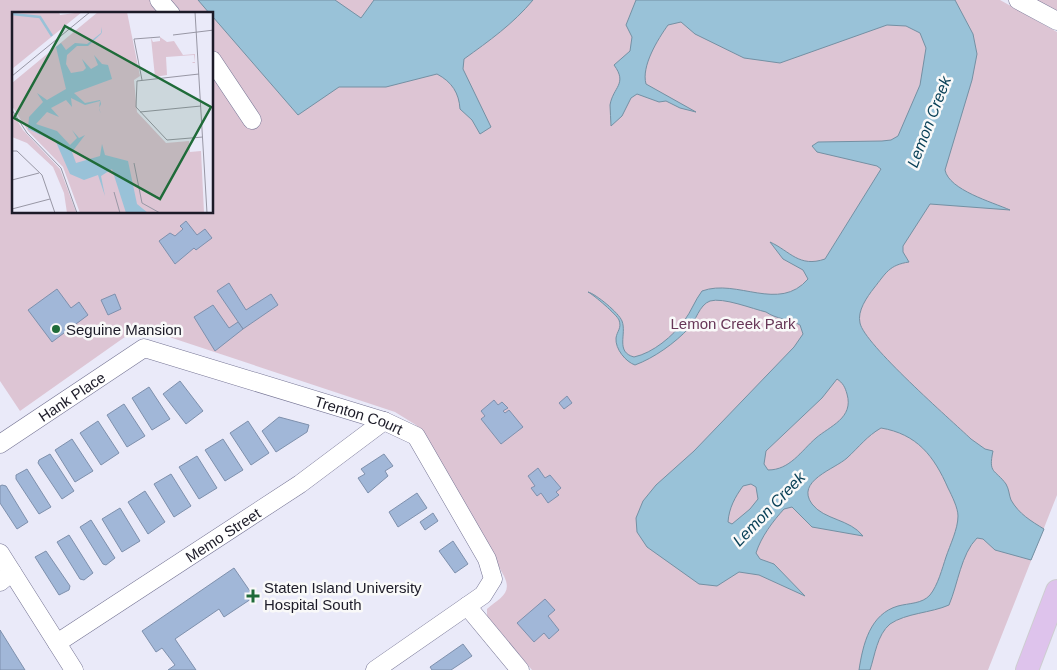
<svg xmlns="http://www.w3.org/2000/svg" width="1057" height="670" font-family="Arial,sans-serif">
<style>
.green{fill:#ddc5d4;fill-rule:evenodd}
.water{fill:#99c2d8;stroke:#7490a3;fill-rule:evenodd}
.building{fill:#a1b7d8;stroke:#7e90ad}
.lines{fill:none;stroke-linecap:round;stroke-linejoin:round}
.minor-casing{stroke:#757494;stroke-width:19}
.major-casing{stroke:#cdcdd0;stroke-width:24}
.minor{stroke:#fff;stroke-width:18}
.major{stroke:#dec3ec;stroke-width:22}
.poi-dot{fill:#1f6b39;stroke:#f9f9f9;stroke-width:2}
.labels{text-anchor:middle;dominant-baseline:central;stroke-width:5;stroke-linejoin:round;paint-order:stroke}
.park-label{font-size:15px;fill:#673657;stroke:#f9f9f9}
.poi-label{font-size:15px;fill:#1c1b28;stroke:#f9f9f9;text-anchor:start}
.street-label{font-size:15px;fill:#1c1b28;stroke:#f9f9f9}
.water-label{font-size:16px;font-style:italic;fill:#073f56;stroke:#f9f9f9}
.inset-river{fill:none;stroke:#99c2d8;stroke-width:2.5}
.inset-road{fill:none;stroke:#9897a5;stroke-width:1}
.view{fill:#1f6b39;fill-opacity:0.15;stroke:#1f6b39;stroke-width:2.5}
.inset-edge{fill:none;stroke:#1c1b28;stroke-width:2.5}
</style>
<rect width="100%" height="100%" fill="#eaeaf9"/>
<g class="green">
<path d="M0 0H1000L1057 32V495L988 670H532L487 616V609C499 598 513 594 504 576L430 444 416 425 395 412 139 327 20 411 0 381ZM14 14H212V212H14Z"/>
<path d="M1034 0H1057V13Z"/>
</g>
<g class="water">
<path d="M198 0H335L361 18 374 0H533C513 24 489 41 464 59L463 69 491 127 480 134 472 120 460 109C459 93 452 82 437 74L386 87H339L298 115 213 17 212 14H210Z"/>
<path d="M636 0H955L973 34 977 54 972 80 945 170C949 190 992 202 1010 210L930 204 903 246V252L909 262C889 265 886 273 874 288 867 297 857 311 860 323 864 344 951 420 971 439L985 449 993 451C988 474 995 469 1006 484 1009 489 1009 495 1011 500 1019 514 1031 521 1044 529L1031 560 995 550 983 539 977 538C961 554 958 584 949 605 931 613 906 613 890 624 877 635 875 655 870 670H859C863 644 870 614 898 606 909 603 922 604 930 595 938 585 942 569 946 557 950 545 958 529 958 516 958 508 952 496 948 488 934 456 917 434 881 428 867 436 859 447 847 458 835 469 795 481 812 504 824 520 850 519 863 536L812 527 792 507 784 509C773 521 761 537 756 553L760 559 774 564 805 596 759 575 739 572 717 586 699 584 647 547 637 532 636 518 643 501 656 485 694 451 794 347 803 334 800 325C789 319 776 319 766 312 753 309 723 297 710 301 699 305 696 321 689 328 675 343 654 358 635 365 626 362 615 349 616 338 617 331 622 328 619 320 617 315 594 295 588 292 596 294 619 313 622 321 627 334 615 352 634 357 653 353 673 336 684 321 691 312 695 300 702 291 737 278 779 313 808 279L803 270 783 259 770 242C790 251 799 268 825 259L881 169 877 166 817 152 812 146 818 142 882 141 891 140 898 136 920 85 926 48 920 33 906 26 887 25 780 63 744 58 695 34 681 22 668 25C658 39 641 66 646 84L696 112 680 108 666 101 659 102 637 94 631 98 622 116 611 126C611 119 610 112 610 105 613 87 628 84 614 65L630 51 632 37 626 25ZM837 379C843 383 845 387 847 394 854 418 830 426 816 438 801 451 790 470 768 470L764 464 766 451 822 398ZM751 484 756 487 758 499 750 509 732 524 728 522C729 508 735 497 743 486Z"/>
</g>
<g class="building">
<path d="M186 221 197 235 205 229 212 238 196 250 194 248 175 264 159 241 170 233 175 236 183 229 180 226Z"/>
<path d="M229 283 246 310 271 294 278 305 243 329 217 291Z"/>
<path d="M57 289 71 308 79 302 88 315 52 342 28 310Z"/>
<path d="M115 294 121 309 108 315 101 300Z"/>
<path d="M213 305 229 328 238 322 243 329 215 351 194 317Z"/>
<path d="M180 381 203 411 186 424 163 394Z"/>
<path d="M149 387 170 419 152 430 132 398Z"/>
<path d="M567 396 572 403 564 409 559 403Z"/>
<path d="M494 400 498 405 502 402 508 408 503 411 505 413 509 410 523 427 501 444 481 419 485 416 481 411Z"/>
<path d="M124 404 145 436 127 447 107 415Z"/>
<path d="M279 417 309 425 307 432 276 452 262 431Z"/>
<path d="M98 421 119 453 101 465 80 433Z"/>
<path d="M248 421 269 453 251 465 230 433Z"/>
<path d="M72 439 93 471 75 482 55 450Z"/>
<path d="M223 439 243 470 225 481 205 450Z"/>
<path d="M50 454 74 491 62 499 38 463 39 460Z"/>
<path d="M384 454 393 466 385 471 388 476 368 493 358 478 365 474 361 469Z"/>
<path d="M197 456 217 488 199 499 179 467Z"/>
<path d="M538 468 545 478 550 475 561 488 556 492 559 495 548 503 541 493 537 496 531 488 535 486 528 476Z"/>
<path d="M27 469 51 507 39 514 16 479V475Z"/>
<path d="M171 474 191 506 174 517 154 484Z"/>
<path d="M2 485 6 486 28 522 17 529 0 503V486Z"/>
<path d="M145 491 165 522 148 534 128 502Z"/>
<path d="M417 493 427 508 398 527 389 512Z"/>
<path d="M120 508 140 541 122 552 102 519Z"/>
<path d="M433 513 438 521 425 530 420 522Z"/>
<path d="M91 520 115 558 106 565 103 564 80 527Z"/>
<path d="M69 535 93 573 84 580 80 579 57 542Z"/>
<path d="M453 541 468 564 455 573 439 551Z"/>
<path d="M46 551 70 586 69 590 59 595 35 557Z"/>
<path d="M234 568 254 597 224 617 219 609 175 639 196 670H168L175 665 162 648 156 652 142 631Z"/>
<path d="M545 599 555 610 548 616 559 630 549 639 544 633 534 642 517 623Z"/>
<path d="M0 630 25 670H0Z"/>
<path d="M463 644 472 656 451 670H432L430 667Z"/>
</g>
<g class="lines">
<defs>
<g id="minor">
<path d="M159 0 171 14"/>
<path d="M1018 0 1057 21"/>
<path d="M212 60 252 120"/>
<path id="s1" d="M0 444 144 348 384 421 416 436 487 559 493 579 483 595 375 670"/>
<path d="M0 553 74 670"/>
<path d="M0 582 12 572"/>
<path d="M467 606 520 670"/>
<path id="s2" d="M57 643 300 484 384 421"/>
</g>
<path id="major" d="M1027 670 1057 591"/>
</defs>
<use href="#minor" class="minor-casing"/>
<use href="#major" class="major-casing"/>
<use href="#minor" class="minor"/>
<use href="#major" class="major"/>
</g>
<g class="poi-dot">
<circle cx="56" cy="329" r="5"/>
<path d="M250.5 588.5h5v5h5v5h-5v5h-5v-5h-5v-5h5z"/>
</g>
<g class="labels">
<g class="park-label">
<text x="733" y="323">Lemon Creek Park</text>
</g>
<g class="poi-label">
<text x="66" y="329">Seguine Mansion</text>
<text x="264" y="587">Staten Island University<tspan x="264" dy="17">Hospital South</tspan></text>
</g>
<g class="street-label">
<text stroke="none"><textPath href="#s1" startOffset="86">Hank Place</textPath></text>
<text stroke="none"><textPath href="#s1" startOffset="398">Trenton Court</textPath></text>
<text stroke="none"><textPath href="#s2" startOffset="198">Memo Street</textPath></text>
</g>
<g class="water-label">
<text transform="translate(929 122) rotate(-69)">Lemon Creek</text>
<text transform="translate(769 509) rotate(-46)">Lemon Creek</text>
</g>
</g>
<g transform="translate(12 12)">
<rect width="201" height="201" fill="#eaeaf9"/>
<path d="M0 0H47L48 3 70 0 0 57ZM86 0H115L128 64 122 68 125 100 154 131 177 129 178 140 189 139 192 201H68L51 155 16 119 0 94V71ZM148 25 155 30 162 29 171 43 183 42V51H181L180 50H183L182 43 154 45 155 63 143 65 139 26 141 30 148 29ZM0 100 11 118 48 157 64 200 55 201 52 181 41 155 15 131 0 125Z" fill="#ddc5d4"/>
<path d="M90 15V20L89 22 76 34H65L55 43 54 52 59 61 71 59 74 56 70 47 79 57 86 53 82 43 90 52 96 53 100 67 62 81 73 91 88 88 89 92 87 96 89 102 87 97 88 89 73 93 59 86 60 95 54 88 39 96 47 105 35 100 24 112 45 119 58 133 65 126 60 118 67 126 73 123 60 140 64 151 88 144 90 132 93 143 116 149 125 192 136 201H114L100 157 89 164 93 184 86 163 72 168 58 162 44 130 16 117 17 105 31 90 25 81 35 88 54 77 44 35 49 31 54 38 63 31 75 32 89 21Z" fill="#99c2d8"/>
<path class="inset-river" d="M0 2 28 5 40 24"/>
<path class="inset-road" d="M183 0 195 201M161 23 202 18M187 62 125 69 124 95 155 128 191 125M0 64 78 0M130 68 122 27 148 25M0 98 15 121 49 156 65 201M128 100 189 94M0 139H5L30 163 43 201M122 151 130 191 148 201M0 168 27 161M102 180 108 201M0 197 38 187"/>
<path class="view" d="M53 14 199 95 148 187 2 106Z"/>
<rect width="201" height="201" class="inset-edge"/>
</g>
</svg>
